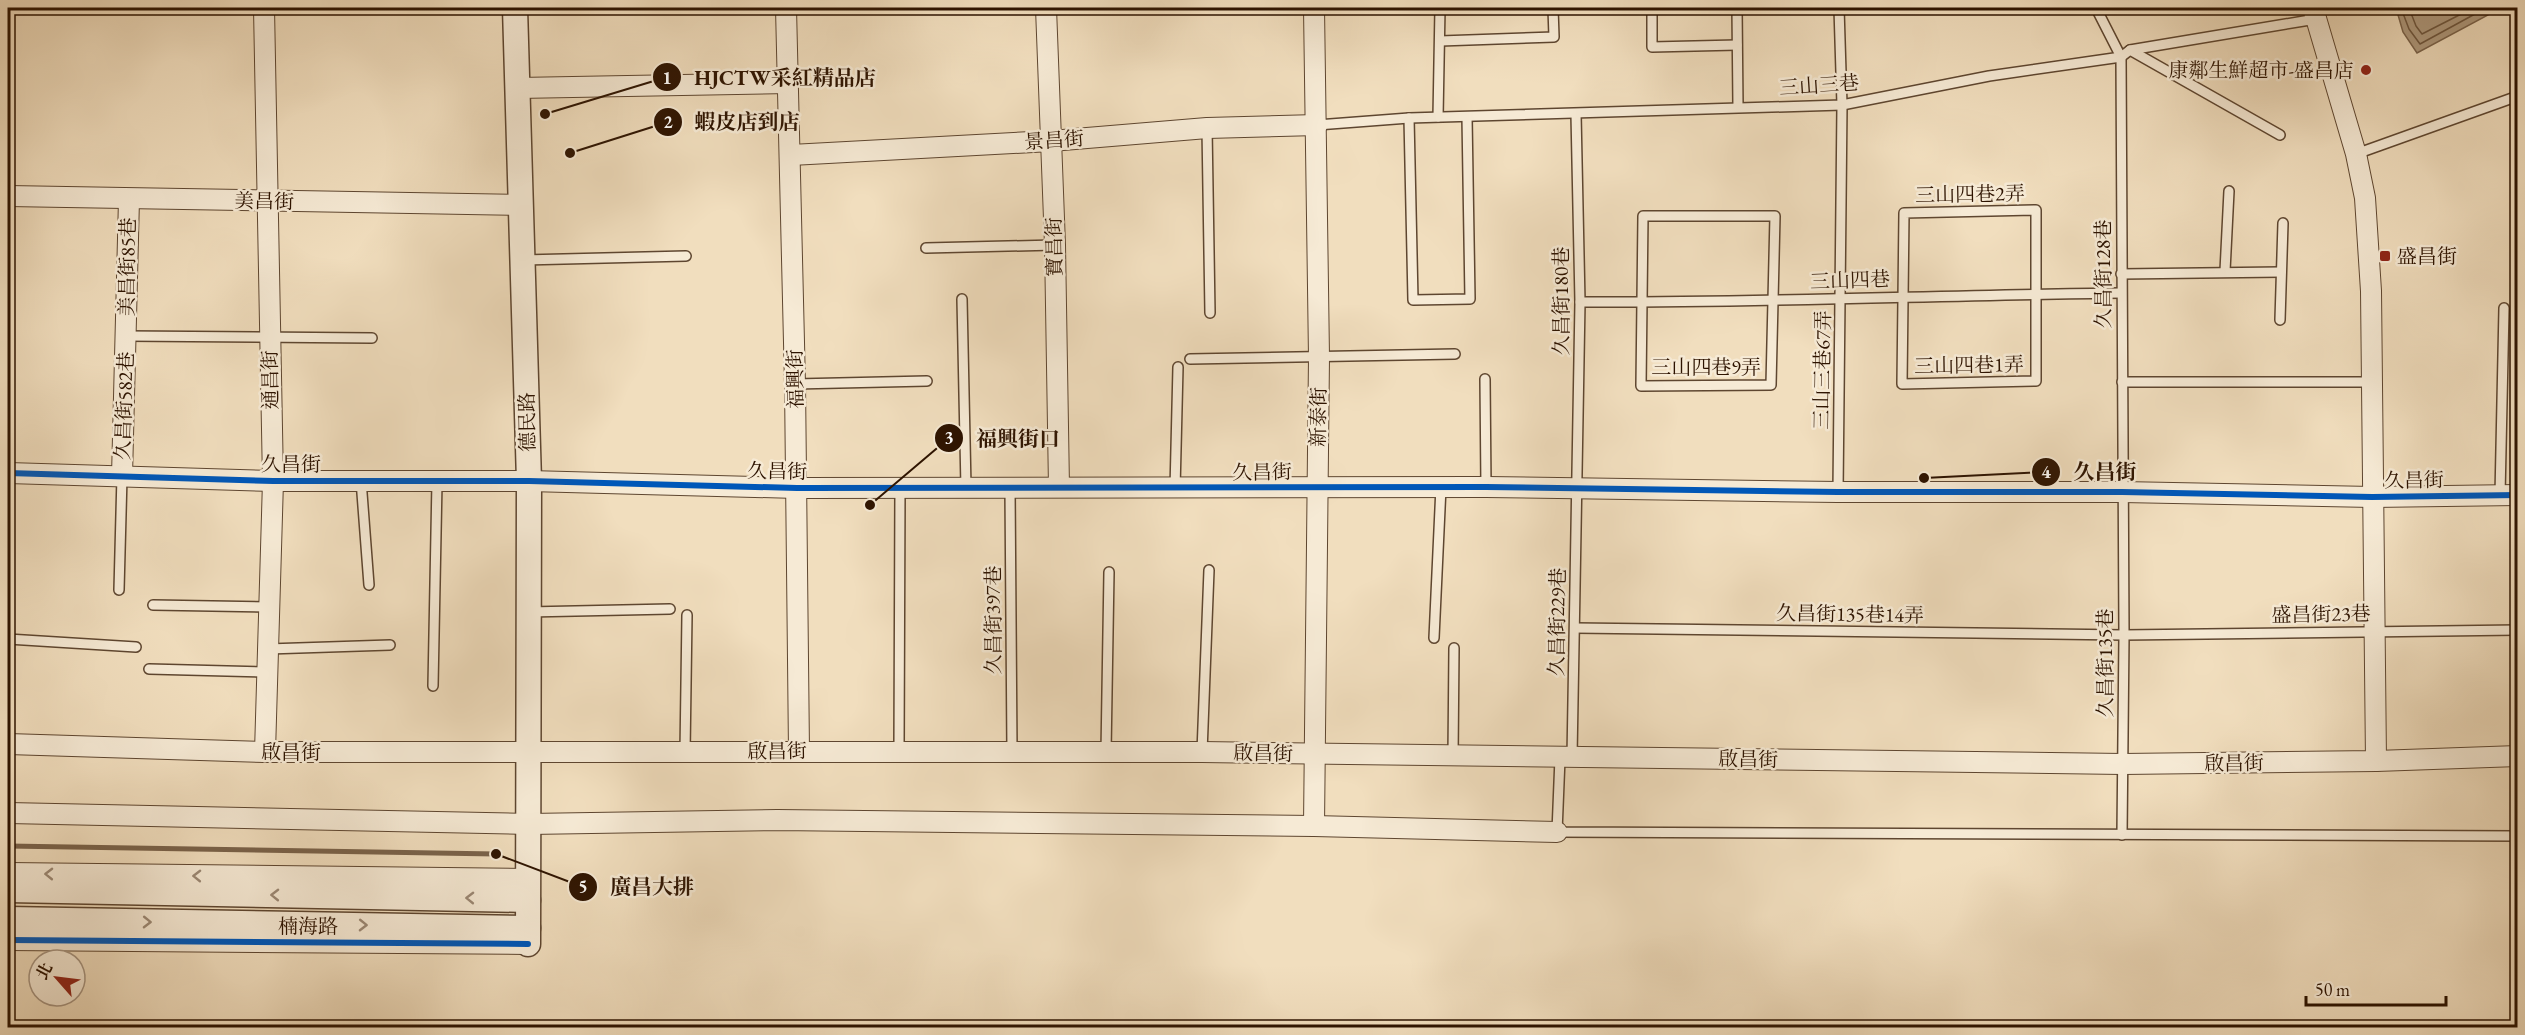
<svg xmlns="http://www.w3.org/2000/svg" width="2525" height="1035" font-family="'EB Garamond','Noto Serif TC',serif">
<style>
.water{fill:#ae997d;stroke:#7a634b;stroke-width:1.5}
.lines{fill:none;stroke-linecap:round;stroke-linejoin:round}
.shore{stroke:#6e563e;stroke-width:1.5}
.stream{stroke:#7a634b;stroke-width:5}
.service-casing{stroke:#5e4630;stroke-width:12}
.minor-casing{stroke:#5e4630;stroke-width:22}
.tertiary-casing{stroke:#5e4630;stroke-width:27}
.service{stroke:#f6ead5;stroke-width:9}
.minor{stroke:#f6ead5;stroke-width:20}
.tertiary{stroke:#f6ead5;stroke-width:24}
.cycleway-casing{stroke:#f6ead5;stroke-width:10}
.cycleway{stroke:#0057b8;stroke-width:6}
.oneway{stroke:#9c8975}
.poi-dot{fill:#8f2418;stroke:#f6ead5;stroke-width:2}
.labels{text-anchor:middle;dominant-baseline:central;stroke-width:5;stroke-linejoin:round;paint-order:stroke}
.poi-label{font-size:20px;fill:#2d1300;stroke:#f6ead5;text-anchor:end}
.street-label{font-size:20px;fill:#2d1300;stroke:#f6ead5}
.leader{fill:none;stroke:#2d1300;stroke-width:2}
.callout-dot{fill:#2d1300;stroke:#f6ead5;stroke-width:2}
.mark-label{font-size:18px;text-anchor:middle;font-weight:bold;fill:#fff}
.callout-label{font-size:21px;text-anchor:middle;font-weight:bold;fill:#2d1300;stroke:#f6ead5;stroke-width:5;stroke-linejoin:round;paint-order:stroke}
</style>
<rect width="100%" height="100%" fill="#f1debe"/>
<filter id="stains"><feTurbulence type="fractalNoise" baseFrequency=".00333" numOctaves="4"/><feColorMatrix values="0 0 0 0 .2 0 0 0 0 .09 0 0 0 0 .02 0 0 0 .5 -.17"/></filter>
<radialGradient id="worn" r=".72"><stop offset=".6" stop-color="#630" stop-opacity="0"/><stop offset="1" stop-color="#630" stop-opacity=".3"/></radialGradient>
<path class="water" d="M2396 8H2493L2488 15 2417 53 2403 32Z"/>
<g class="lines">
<g class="shore">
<path d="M2401 8 2409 29 2420 44 2486 8"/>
<path d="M2409 8 2416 26 2422 34 2473 8"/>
</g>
<path class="stream" d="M8 846 496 854"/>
<defs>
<g id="service">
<path d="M1652 8V47L1737 45"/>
<path d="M1737 8 1738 107"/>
<path d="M2096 8 2121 57 2124 635 2122 835"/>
<path d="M1440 41 1554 37 1553 8"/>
<path d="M2130 50 2280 135"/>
<path d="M1438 117 1440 8"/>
<path d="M1409 118 1413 300 1470 299 1467 117"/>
<path d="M1317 125 1409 118 1842 105 1989 76 2121 57 2130 50 2316 19"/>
<path d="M1207 128 1210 313"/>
<path d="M2356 154 2518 96"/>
<path d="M2036 210V381L1902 384 1904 213Z"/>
<path d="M1643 216H1775L1771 385 1641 386Z"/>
<path d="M926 248 1055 245"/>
<path d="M523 260 686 256"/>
<path d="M2225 271 2229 191"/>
<path d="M2121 274 2281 272"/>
<path d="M962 299 966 488"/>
<path d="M1580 302C1761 303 1941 295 2121 293"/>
<path d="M2280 320 2283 223"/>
<path d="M126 336 372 338"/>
<path d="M1190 359 1455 354"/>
<path d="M1485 379 1486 487"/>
<path d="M2122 382H2370"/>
<path d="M795 384 927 381"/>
<path d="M361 480 369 585"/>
<path d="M1010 488 1012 751"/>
<path d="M1175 489 1178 367"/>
<path d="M1838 492 1842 105 1839 8"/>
<path d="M2500 495 2504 308"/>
<path d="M119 590 122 476"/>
<path d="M153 605 269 607"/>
<path d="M528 612 670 609"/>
<path d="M1575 628 2124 635 2518 630"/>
<path d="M1434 638 1441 487"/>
<path d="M8 639 136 647"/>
<path d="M268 649 390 645"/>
<path d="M149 669 267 672"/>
<path d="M433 686 437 482"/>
<path d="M899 750 900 488"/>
<path d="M685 752 687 615"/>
<path d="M1106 752 1109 572"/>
<path d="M1202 752 1209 570"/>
<path d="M1453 756 1454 648"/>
<path d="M1572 757 1580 302 1576 114"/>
<path d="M1560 758 1557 832 2518 836"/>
</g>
<g id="minor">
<path d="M264 8 273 481 265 752"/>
<path d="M786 8 795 384 799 751"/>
<path d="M1046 8 1055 245 1059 487"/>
<path d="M2313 8 2356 154 2365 198 2371 291 2376 761"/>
<path d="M518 88 788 83"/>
<path d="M791 155 1051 141 1207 128 1317 125"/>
<path d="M8 196 521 205"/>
<path d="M8 473 273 481H529L797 488 1486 487 1838 492H2122L2372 497 2518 495"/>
<path d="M122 476 129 199"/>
<path d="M8 744 265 752H1202L2123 764 2376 761 2518 756"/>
<path d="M8 813 529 824 777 820 1314 826 1557 832"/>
<path d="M1314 826 1319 357 1314 8"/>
<path d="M8 873 528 879"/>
<path d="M8 940 528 944"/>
</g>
<g id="tertiary">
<path d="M515 8 529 481 528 944"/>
<path d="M8 890 528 900"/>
<path d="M8 919 528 928"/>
</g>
</defs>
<use href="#service" class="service-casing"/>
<use href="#minor" class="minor-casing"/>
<use href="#tertiary" class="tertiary-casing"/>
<use href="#service" class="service"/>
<use href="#minor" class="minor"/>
<use href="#tertiary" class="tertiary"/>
<defs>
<g id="cycleway">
<path d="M8 473 273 481H529L797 488 1486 487 1838 492H2122L2372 497 2518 495"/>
<path d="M8 940 528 944"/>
</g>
</defs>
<use href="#cycleway" class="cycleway-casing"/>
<use href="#cycleway" class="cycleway"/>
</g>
<defs><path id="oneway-chevron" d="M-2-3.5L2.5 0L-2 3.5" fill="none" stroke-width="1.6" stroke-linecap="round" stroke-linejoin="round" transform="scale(1.5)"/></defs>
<g class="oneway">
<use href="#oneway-chevron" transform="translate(49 874) rotate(-179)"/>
<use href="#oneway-chevron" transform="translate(197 876) rotate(-179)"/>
<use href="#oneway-chevron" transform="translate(275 895) rotate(-179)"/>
<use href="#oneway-chevron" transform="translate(470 898) rotate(-179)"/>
<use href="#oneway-chevron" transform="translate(147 922) rotate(1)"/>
<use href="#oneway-chevron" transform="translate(363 925) rotate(1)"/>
</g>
<g class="poi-dot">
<circle cx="2366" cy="70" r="6"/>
<rect x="2379" y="250" width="12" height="12" rx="3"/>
</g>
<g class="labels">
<g class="poi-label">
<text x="2354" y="70">康鄰生鮮超市-盛昌店</text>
<text x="2397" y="256" text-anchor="start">盛昌街</text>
</g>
<g class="street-label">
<text transform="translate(1819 85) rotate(-4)">三山三巷</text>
<text transform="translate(1054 140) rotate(-4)">景昌街</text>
<text transform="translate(1970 194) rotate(-1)">三山四巷2弄</text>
<text transform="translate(264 201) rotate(1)">美昌街</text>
<text transform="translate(1054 247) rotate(-91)">寶昌街</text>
<text transform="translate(127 267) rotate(-89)">美昌街85巷</text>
<text transform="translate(2103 274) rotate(-90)">久昌街128巷</text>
<text transform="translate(1850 280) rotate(-2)">三山四巷</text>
<text transform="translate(1561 301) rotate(-90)">久昌街180巷</text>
<text transform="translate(1969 365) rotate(-1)">三山四巷1弄</text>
<text x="1706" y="367">三山四巷9弄</text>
<text transform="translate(1822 370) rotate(-89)">三山三巷67弄</text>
<text transform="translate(795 379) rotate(-91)">福興街</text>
<text transform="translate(270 380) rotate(-91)">通昌街</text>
<text transform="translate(124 406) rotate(-88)">久昌街582巷</text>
<text transform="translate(1318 417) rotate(-89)">新泰街</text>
<text transform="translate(527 422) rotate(-91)">德民路</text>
<text x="291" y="464">久昌街</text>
<text transform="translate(777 471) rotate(1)">久昌街</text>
<text transform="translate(1262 472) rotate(-1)">久昌街</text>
<text transform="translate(2414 480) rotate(-1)">久昌街</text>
<text transform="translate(1850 614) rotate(1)">久昌街135巷14弄</text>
<text transform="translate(2321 614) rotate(-1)">盛昌街23巷</text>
<text transform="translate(993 620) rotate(-90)">久昌街397巷</text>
<text transform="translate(1557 622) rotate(-89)">久昌街229巷</text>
<text transform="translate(2105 663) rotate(-90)">久昌街135巷</text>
<text transform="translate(777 751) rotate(-1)">啟昌街</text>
<text x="291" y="752">啟昌街</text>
<text transform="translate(1263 753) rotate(1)">啟昌街</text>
<text transform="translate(1748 759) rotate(1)">啟昌街</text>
<text transform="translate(2234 763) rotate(-1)">啟昌街</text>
<text x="308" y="926">楠海路</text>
</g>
</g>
<path class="leader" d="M545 114L667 77M570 153L668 122M870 505L949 438M1924 478L2046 472M496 854L583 887"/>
<g class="callout-dot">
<circle cx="545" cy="114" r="6"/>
<circle cx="570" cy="153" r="6"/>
<circle cx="870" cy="505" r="6"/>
<circle cx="1924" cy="478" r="6"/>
<circle cx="496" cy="854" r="6"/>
<circle cx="667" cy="77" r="15"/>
<circle cx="668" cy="122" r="15"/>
<circle cx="949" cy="438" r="15"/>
<circle cx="2046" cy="472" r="15"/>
<circle cx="583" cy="887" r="15"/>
</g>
<g class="mark-label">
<text x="667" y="84">1</text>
<text x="668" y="128">2</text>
<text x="949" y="444">3</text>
<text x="2046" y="478">4</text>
<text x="583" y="893">5</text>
</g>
<g class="callout-label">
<text x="785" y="85">HJCTW采紅精品店</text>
<text x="747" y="129">蝦皮店到店</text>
<text x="1018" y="446">福興街口</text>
<text x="2105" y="479">久昌街</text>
<text x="652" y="894">廣昌大排</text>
</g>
<rect width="2525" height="1035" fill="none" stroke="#f1debe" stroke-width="30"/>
<rect x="9" y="9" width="2507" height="1017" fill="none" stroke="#2d1300" stroke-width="3"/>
<rect x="15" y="15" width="2495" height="1005" fill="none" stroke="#2d1300" stroke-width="1.5"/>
<g transform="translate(57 978) rotate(298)"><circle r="28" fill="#f6ead5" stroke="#a69480" stroke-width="1.5"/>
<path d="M0-4.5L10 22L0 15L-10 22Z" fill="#8f2418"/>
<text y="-9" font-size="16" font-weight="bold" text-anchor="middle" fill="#2d1300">北</text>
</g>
<path d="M2306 996v9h140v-9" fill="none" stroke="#2d1300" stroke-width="3"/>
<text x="2315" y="996" font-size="18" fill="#2d1300" stroke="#f6ead5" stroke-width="4.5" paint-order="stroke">50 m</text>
<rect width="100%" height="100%" filter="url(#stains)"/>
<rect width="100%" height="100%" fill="url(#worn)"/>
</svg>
